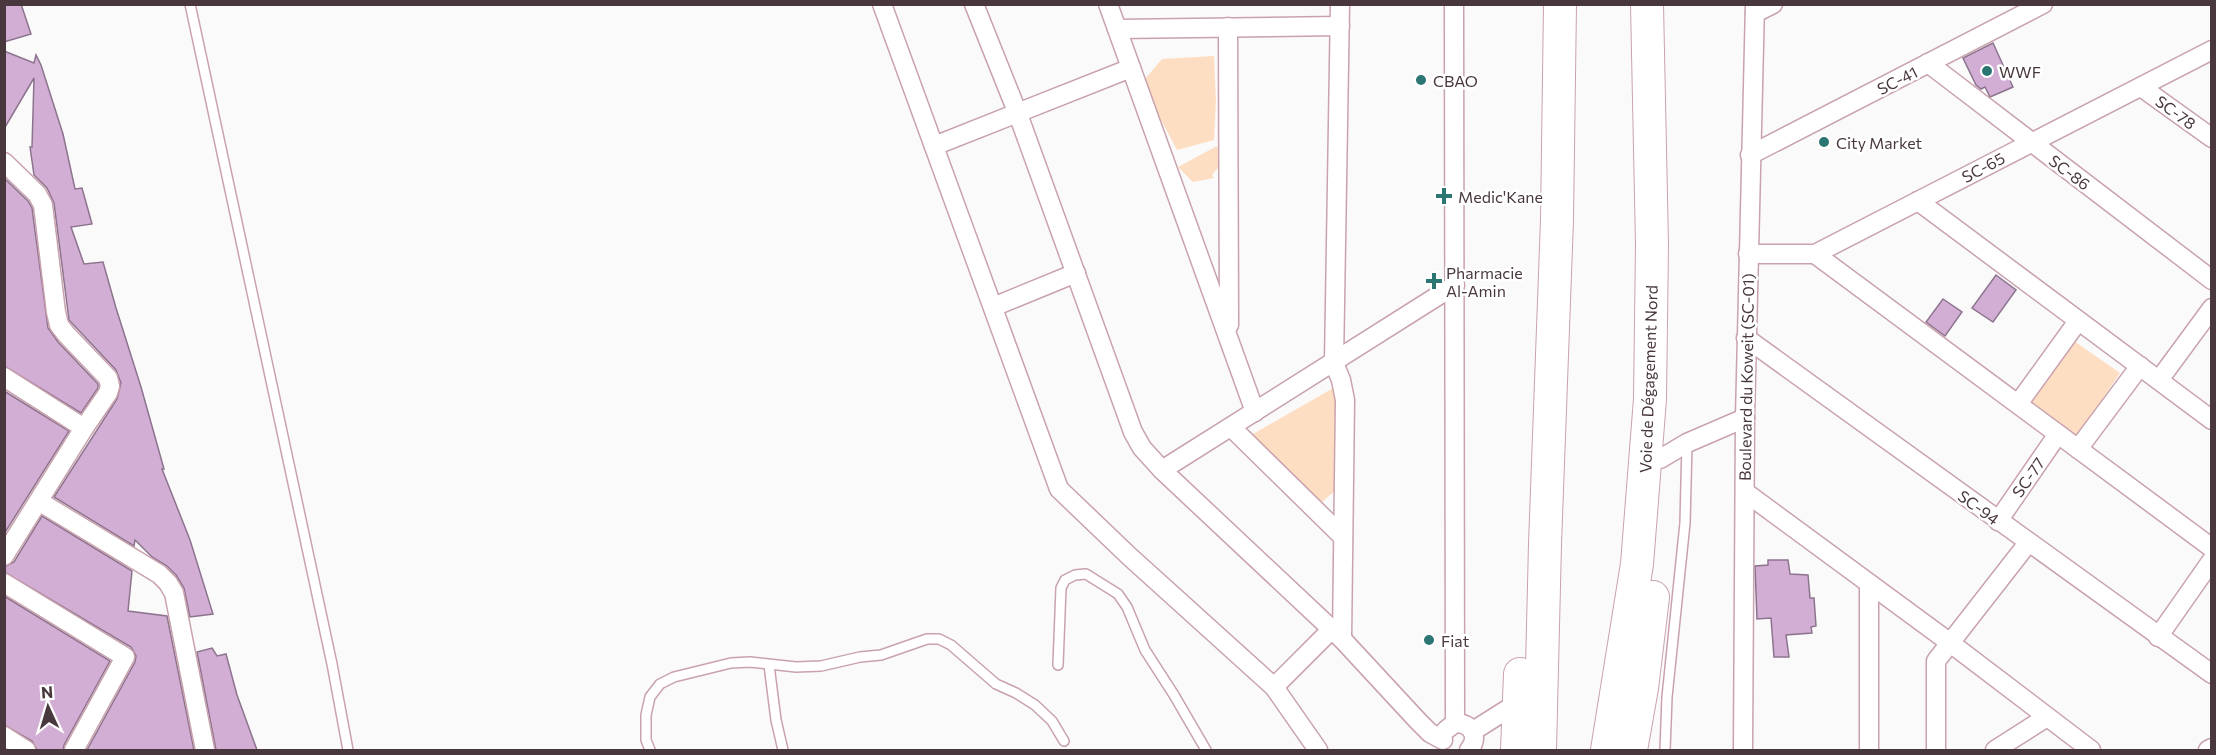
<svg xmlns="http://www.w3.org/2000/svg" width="2216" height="755" font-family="Commissioner,sans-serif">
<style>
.green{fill:#fedec2}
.building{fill:#d2aed5;stroke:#8d748e;stroke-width:1.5}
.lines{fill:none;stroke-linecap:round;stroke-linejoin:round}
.service-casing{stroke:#c9a2ae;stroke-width:12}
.minor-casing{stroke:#c9a2ae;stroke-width:21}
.trunk-casing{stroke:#c9a2ae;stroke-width:34}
.service{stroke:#fff;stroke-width:9}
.minor{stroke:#fff;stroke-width:18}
.trunk{stroke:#fff;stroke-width:32}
.poi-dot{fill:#2b7573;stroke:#fff;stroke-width:2}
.labels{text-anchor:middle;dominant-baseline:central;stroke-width:5;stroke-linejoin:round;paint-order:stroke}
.poi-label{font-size:16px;fill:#48383d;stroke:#fff;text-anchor:start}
.street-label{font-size:16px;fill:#48383d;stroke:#fff}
</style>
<rect width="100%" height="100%" fill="#fafafa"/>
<g class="green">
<path d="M1214 56 1216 101 1214 140 1177 150 1153 105 1145 79 1162 59Z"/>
<path d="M1217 146 1221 164 1212 175 1214 178 1193 182 1178 167Z"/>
<path d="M2071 339 2120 373 2067 450 2017 415Z"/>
<path d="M1335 387 1337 489 1321 503 1253 434Z"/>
</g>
<g class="building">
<path d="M4 4H21L31 34 4 42Z"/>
<path d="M1993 43 2013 87 1990 97 1985 87 1981 89 1976 85 1963 58Z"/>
<path d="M4 51 34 63 36 55 41 65 63 134 75 189 82 188 92 224 71 227 84 264 103 262 116 308 141 387 164 469H162L190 540 213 614 190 617 184 588 176 575 167 566 152 557 135 540 134 546 54 497 117 399 121 383 116 370 69 320 54 203 47 188 34 175 30 147H32L34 78 4 129Z"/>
<path d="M4 178 28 201 32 208 48 328 58 342 98 384V388L81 413 4 366Z"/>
<path d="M1996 275 2016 290 1993 322 1972 308Z"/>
<path d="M1943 299 1962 312 1945 336 1926 322Z"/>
<path d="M4 391 69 431 4 534Z"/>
<path d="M42 516 132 571 128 611 167 616 194 750H87L135 662 136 656 131 647 4 572V567L14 562Z"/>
<path d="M1768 560H1788L1790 574 1808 575 1810 598H1814L1816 626 1811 627 1812 633 1786 635 1789 657H1774L1771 618 1757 619 1755 566 1768 565Z"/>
<path d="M4 596 110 661 64 745 63 750H37L32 741 4 725Z"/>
<path d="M212 648 217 656 226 654 237 695 257 750H216L197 652Z"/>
</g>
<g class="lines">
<defs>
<g id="service">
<path d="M190 4 332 664 348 750"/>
<path d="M769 665 776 720 783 750"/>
<path d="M1058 665 1061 588 1065 580 1075 575 1086 574 1118 594 1127 607 1145 650 1174 695 1206 750"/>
<path d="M650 750 646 740V715L650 697 660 684 674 677 731 663 750 662 796 667 821 666 860 657 881 655 927 639H939L951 645 996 684 1016 693 1035 705 1052 721 1064 741"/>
<path d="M1665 750 1667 697 1685 523 1687 443"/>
</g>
<g id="minor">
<path d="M882 4 1059 489 1129 556 1274 687 1318 750"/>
<path d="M974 4 1018 114 1133 432 1142 448 1162 470 1342 639 1418 721 1430 733 1443 740"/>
<path d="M1108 4 1255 412"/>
<path d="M1340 4 1334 363 1341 380 1345 400 1342 639"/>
<path d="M1454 4 1455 723"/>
<path d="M1755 13 1773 4"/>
<path d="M1228 27 1229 325"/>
<path d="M1117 29 1340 26"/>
<path d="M1928 63 2212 280"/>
<path d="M2141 87 2212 138"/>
<path d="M934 146 1131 68"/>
<path d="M1750 155 2043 4"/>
<path d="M4 162 37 194 43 205 56 312 59 325 66 334 108 378 110 386 108 393 84 428 4 556"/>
<path d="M1918 201 2212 420"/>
<path d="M1748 254H1815L2212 50"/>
<path d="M1815 254 2212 548"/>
<path d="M993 307 1076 273"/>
<path d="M1746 338 2212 674"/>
<path d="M4 377 84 428"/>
<path d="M2159 380 2212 308"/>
<path d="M2018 404 2078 321"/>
<path d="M1232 428 1343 537"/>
<path d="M2078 449 2140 366"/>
<path d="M1660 459 1687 443 1745 418"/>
<path d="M1162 470 1455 285"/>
<path d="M1745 492 1949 642 2091 750"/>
<path d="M40 502 159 574 168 583 174 593 205 750"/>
<path d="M1998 521 2058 434"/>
<path d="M4 583 125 657 74 750"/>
<path d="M2158 637 2212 560"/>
<path d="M1274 687 1332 629"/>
<path d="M1446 730 1455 723C1472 723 1480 737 1469 750"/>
<path d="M1473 731 1519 702"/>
<path d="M4 736 26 750"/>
<path d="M1743 750 1745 418 1755 4"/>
<path d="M1869 750V584"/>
<path d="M1936 750V661L2028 543"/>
<path d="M1995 750 2047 717"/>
<path d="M2208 750 2212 748"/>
</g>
<g id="trunk">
<path d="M1517 750 1520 674"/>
<path d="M1540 750 1545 544 1557 220 1560 4"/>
<path d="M1607 750 1637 564 1650 399 1652 245 1647 4"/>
<path d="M1631 750 1642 688 1653 597"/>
</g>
</defs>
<use href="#service" class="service-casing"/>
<use href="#minor" class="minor-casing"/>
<use href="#trunk" class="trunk-casing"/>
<use href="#service" class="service"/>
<use href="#minor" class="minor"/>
<use href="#trunk" class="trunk"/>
</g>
<g class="poi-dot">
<circle cx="1987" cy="71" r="6"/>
<circle cx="1421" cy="80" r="6"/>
<circle cx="1824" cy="142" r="6"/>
<path d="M1441 187h6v6h6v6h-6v6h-6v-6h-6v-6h6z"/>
<path d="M1431 272h6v6h6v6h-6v6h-6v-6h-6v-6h6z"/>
<circle cx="1429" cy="640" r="6"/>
</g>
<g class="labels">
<g class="poi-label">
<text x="1999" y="71">WWF</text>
<text x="1433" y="80">CBAO</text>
<text x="1836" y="142">City Market</text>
<text x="1458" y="196">Medic'Kane</text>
<text x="1446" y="272">Pharmacie<tspan x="1446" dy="18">Al-Amin</tspan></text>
<text x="1441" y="640">Fiat</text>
</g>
<g class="street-label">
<text transform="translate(1897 80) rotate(-27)">SC-41</text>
<text transform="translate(2176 112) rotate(36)">SC-78</text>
<text transform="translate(1983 167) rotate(-28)">SC-65</text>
<text transform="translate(2070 172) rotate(37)">SC-86</text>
<text transform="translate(1746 377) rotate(-89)">Boulevard du Koweit (SC-01)</text>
<text transform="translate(1648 379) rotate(-88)">Voie de Dégagement Nord</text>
<text transform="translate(2028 477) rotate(-55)">SC-77</text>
<text transform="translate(1979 507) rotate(36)">SC-94</text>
</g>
</g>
<rect width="2216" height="755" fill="none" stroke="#48383d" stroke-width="12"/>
<g transform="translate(48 707) rotate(356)" stroke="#ffffff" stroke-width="4.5" paint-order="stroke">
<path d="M0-4.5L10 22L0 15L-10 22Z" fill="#48383d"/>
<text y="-9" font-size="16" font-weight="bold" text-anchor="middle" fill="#48383d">N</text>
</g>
</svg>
